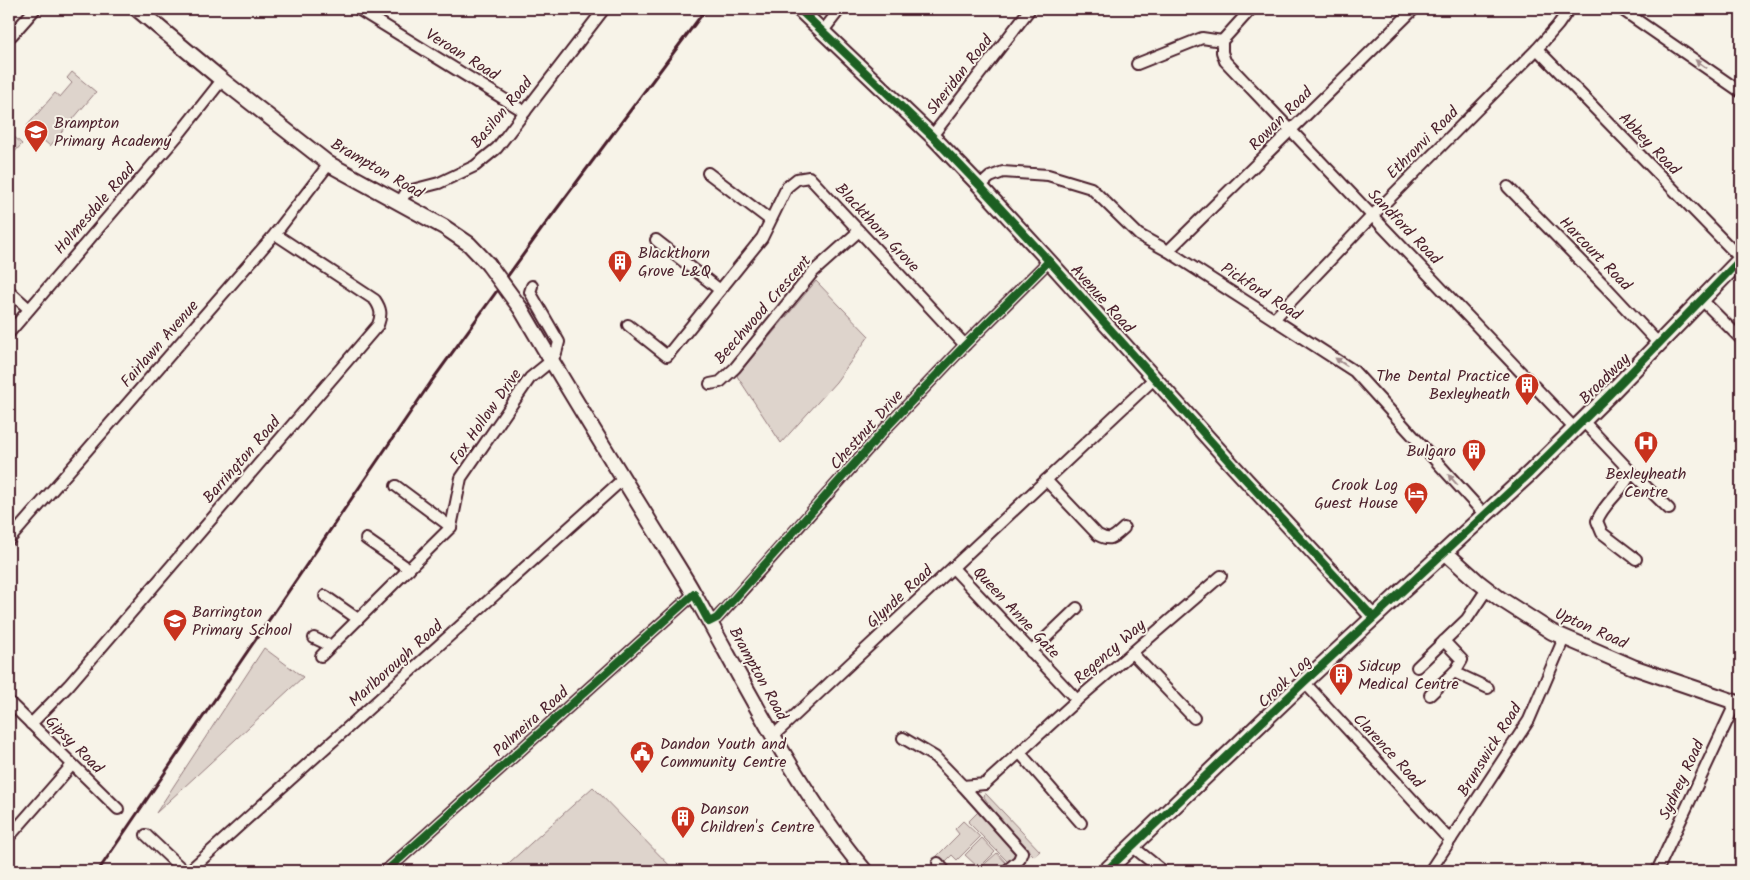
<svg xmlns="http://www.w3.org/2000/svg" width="1750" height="880" font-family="Kalam,sans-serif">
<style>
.green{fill:#ded4cc;stroke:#947a7c}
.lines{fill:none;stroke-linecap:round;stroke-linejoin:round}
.street-casing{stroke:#4a1f2b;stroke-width:14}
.secondary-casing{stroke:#4a1f2b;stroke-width:18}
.primary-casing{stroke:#4a1f2b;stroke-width:19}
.street{stroke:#f7f3e8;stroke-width:10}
.secondary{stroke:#f7f3e8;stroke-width:14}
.primary{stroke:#f7f3e8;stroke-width:15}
.rail{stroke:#4a1f2b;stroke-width:3}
.secondary-bridge-casing{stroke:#4a1f2b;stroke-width:18;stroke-linecap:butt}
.secondary-bridge{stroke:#f7f3e8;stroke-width:14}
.cycleway-casing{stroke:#f7f3e8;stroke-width:11}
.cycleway{stroke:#1b5e20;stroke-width:8}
.oneway{fill:#a0898a}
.labels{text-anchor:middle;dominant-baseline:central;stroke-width:4;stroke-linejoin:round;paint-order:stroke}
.street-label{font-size:16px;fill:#4a1f2b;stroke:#f7f3e8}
.poi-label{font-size:16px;fill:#4a1f2b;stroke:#f7f3e8;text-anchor:start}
</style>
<rect width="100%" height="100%" fill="#f7f3e8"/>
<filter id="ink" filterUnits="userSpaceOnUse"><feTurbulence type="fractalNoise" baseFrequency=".02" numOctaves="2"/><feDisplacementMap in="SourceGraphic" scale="10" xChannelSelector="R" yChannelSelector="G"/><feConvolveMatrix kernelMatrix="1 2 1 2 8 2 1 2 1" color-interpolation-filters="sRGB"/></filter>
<g filter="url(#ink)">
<g class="green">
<path d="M72 72 96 92 50 146 27 126 55 93 60 97 72 83 67 78Z"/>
<path d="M9 132 22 144 9 158Z"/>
<path d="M816 281 869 336 836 382 781 443 737 376Z"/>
<path d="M264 648 303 677 156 813Z"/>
<path d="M593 787 674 870 672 871H500Z"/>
<path d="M985 793 1040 851 1034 856 985 806 988 803 984 797Z"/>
<path d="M979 811 1015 851 1014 858 1009 863 968 822Z"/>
<path d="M963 821 980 837 957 860 952 855 945 862 941 857 936 862 934 859 959 834 955 829Z"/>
<path d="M982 838 995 852 979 868 965 855Z"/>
<path d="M997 853 1007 864 999 871H981L979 869Z"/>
</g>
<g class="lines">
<defs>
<g id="street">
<path d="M358 9 525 112"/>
<path d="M1621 9 1741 92"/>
<path d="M823 31 840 9"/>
<path d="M12 35 35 9"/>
<path d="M1222 41V52L1225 61 1575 429"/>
<path d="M1222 41 1251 9"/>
<path d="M1537 49 1741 259"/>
<path d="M1137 64 1202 38 1222 41"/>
<path d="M932 136 1030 9"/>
<path d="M708 173 770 220"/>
<path d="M980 186 990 177 1003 172 1048 175 1091 188 1139 235 1168 251 1354 371 1486 516"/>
<path d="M1508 187 1605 286 1659 344"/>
<path d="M399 204 405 194 412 190 439 183 475 166 497 148 604 9"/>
<path d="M656 240 720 290"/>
<path d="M1168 251 1414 9"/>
<path d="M9 291 29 309"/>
<path d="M1702 300 1741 339"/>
<path d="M1275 318 1372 216 1537 49 1558 25 1569 9"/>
<path d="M628 325 667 356 762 238 787 187 797 179 809 177 965 345"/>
<path d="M9 333 180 133 222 80"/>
<path d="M710 384 720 382 735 368 813 272 859 231"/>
<path d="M1583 421 1631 472"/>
<path d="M1046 480 1098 535C1111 542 1114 537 1124 528"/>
<path d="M396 486 451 527"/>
<path d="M366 539 409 569"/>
<path d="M9 540 275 234 329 164"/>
<path d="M1636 559 1602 533 1597 521C1604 502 1624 491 1631 472L1669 509"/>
<path d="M953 568 1077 700"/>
<path d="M325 596 358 619"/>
<path d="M709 622 717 618 739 594 887 427 965 345 1049 261"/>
<path d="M314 638 331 646"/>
<path d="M1031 652 1077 608"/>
<path d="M1132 653 1194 718"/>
<path d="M321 656 451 527 461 478 530 378 551 361 556 353 559 342 530 292 532 286"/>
<path d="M1417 667 1467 619 1487 589"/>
<path d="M1454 672 1488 688"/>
<path d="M1304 682 1444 834 1451 839"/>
<path d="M1430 695 1456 670 1462 660 1444 641"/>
<path d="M9 702 118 809"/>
<path d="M31 724 69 685 378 325C382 314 381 309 375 300L275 234"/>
<path d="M773 736 1155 378"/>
<path d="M903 738 935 757 963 786 985 784 1077 700 1221 576"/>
<path d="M1020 753 1081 823"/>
<path d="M963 786 1022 852 1019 860 1006 871"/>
<path d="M146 835 184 871"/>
<path d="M9 837 72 765"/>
<path d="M1133 847 1163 871"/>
<path d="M938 863 945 871"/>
<path d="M189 871 623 479"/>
<path d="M386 871 694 594"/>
<path d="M1430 871 1529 720 1564 638"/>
<path d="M1657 871 1736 702"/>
</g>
<g id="secondary">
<path d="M137 9 222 80 329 164 444 227 469 244 488 264"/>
<path d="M799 9 932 136 980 186 1049 261 1234 467 1373 617"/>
<path d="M521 309C561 378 603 446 645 514 661 541 679 567 694 594 747 688 796 788 865 871"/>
<path d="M1446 553 1477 581 1499 598 1552 632 1633 667 1741 704"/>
</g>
<path id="primary" d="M1106 871 1304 682 1530 473 1608 396 1741 259"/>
</defs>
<use href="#street" class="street-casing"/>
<use href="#secondary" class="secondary-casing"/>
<use href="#primary" class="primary-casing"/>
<use href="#street" class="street"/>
<use href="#secondary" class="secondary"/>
<use href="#primary" class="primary"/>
<path class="rail" d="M98 871 431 382 541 230 706 9"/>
<defs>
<path id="secondary-bridge" d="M488 264 521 309"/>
</defs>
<use href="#secondary-bridge" class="secondary-bridge-casing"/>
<use href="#secondary-bridge" class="secondary-bridge"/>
<defs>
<g id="cycleway">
<path d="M799 9 932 136 980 186 1049 261 1234 467 1373 617"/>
<path d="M386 871 694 594 709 622 717 618 887 427 965 345 1049 261"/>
<path d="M1106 871 1304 682 1530 473 1608 396 1741 259"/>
</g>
</defs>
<use href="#cycleway" class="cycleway-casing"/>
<use href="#cycleway" class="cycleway"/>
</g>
<defs><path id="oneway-solid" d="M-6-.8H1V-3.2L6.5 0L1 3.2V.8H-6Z" transform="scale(1.25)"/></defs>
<g class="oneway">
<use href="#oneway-solid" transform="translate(1701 64) rotate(-145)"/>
<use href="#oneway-solid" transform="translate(1341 362) rotate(-146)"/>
<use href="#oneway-solid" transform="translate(1453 480) rotate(-132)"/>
</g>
</g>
<defs>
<symbol id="school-pin" viewBox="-11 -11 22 30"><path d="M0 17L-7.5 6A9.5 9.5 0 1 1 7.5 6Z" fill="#c8321e" stroke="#f7f3e8"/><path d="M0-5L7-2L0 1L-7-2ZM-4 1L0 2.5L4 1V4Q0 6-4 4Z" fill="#fff"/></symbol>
<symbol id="building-pin" viewBox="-11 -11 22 30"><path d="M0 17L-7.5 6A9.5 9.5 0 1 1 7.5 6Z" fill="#c8321e" stroke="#f7f3e8"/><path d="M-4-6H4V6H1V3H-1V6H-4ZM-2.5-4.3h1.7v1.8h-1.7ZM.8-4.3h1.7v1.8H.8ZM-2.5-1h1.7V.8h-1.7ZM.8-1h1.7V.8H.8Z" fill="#fff"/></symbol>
<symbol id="hospital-pin" viewBox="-11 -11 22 30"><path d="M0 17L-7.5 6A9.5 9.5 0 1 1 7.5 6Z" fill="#c8321e" stroke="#f7f3e8"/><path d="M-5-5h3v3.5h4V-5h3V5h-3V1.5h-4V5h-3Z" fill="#fff"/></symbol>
<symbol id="hotel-pin" viewBox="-11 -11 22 30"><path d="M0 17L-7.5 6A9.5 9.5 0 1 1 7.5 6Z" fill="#c8321e" stroke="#f7f3e8"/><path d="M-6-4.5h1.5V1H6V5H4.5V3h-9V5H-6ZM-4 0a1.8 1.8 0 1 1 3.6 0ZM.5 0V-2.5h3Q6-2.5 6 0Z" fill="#fff"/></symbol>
<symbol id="civic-pin" viewBox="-11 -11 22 30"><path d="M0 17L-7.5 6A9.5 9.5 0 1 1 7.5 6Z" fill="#c8321e" stroke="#f7f3e8"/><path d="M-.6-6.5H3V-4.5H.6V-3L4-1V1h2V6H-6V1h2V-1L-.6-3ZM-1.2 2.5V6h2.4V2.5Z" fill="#fff"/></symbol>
</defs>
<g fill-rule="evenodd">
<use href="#school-pin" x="22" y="118" width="28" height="38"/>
<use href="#building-pin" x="606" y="248" width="28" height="38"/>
<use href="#building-pin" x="1513" y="371" width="28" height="38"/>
<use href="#hospital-pin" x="1632" y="429" width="28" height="38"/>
<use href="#building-pin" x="1460" y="437" width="28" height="38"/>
<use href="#hotel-pin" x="1402" y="480" width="28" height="38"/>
<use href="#school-pin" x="161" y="607" width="28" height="38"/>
<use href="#building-pin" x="1327" y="661" width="28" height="38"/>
<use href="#civic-pin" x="628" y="739" width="28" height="38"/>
<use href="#building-pin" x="669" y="804" width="28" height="38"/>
</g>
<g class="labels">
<g class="street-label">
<text transform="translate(462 55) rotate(32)">Veroan Road</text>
<text transform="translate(960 75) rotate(-52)">Sheridan Road</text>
<text transform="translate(502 113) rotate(-50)">Basilon Road</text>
<text transform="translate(1281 119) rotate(-45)">Rowan Road</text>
<text transform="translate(1423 143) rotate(-45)">Ethronvi Road</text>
<text transform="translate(1649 144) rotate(46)">Abbey Road</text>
<text transform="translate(377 169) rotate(30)">Brampton Road</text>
<text transform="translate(95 209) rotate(-49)">Holmesdale Road</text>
<text transform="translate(1404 227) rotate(46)">Sandford Road</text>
<text transform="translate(877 228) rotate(47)">Blackthorn Grove</text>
<text transform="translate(1595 254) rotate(46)">Harcourt Road</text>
<text transform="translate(1261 292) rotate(33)">Pickford Road</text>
<text transform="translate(1102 299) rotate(48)">Avenue Road</text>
<text transform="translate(763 310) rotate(-49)">Beechwood Crescent</text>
<text transform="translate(160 344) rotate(-49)">Fairlawn Avenue</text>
<text transform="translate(1605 379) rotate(-45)">Broadway</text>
<text transform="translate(486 417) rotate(-55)">Fox Hollow Drive</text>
<text transform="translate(867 430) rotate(-48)">Chestnut Drive</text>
<text transform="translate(242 460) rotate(-49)">Barrington Road</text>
<text transform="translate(900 597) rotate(-43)">Glynde Road</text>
<text transform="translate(1016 613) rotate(47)">Queen Anne Gate</text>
<text transform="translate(1591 629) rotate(24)">Upton Road</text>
<text transform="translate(1110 652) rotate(-41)">Regency Way</text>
<text transform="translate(396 664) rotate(-42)">Marlborough Road</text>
<text transform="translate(758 674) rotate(61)">Brampton Road</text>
<text transform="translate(1285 682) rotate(-44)">Crook Log</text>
<text transform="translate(531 722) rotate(-42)">Palmeira Road</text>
<text transform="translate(74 745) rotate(45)">Gipsy Road</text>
<text transform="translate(1490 750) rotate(-58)">Brunswick Road</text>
<text transform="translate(1388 751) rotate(47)">Clarence Road</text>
<text transform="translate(1682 780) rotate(-65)">Sydney Road</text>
</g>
<g class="poi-label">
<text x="54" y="123">Brampton<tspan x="54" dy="18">Primary Academy</tspan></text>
<text x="638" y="253">Blackthorn<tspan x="638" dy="18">Grove L&amp;Q</tspan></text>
<text x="1510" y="376" text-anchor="end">The Dental Practice<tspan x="1510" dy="18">Bexleyheath</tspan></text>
<text x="1456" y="451" text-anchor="end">Bulgaro</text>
<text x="1646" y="474" text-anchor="middle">Bexleyheath<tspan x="1646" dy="18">Centre</tspan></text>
<text x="1398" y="485" text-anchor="end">Crook Log<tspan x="1398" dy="18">Guest House</tspan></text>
<text x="192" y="612">Barrington<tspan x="192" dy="18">Primary School</tspan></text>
<text x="1358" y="666">Sidcup<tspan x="1358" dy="18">Medical Centre</tspan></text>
<text x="660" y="744">Dandon Youth and<tspan x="660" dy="18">Community Centre</tspan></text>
<text x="700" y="809">Danson<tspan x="700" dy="18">Children's Centre</tspan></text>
</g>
</g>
<rect width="1750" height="880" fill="none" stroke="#f7f3e8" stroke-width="30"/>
<rect x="15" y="15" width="1720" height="850" fill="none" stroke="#4a1f2b" stroke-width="2" filter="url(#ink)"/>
</svg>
